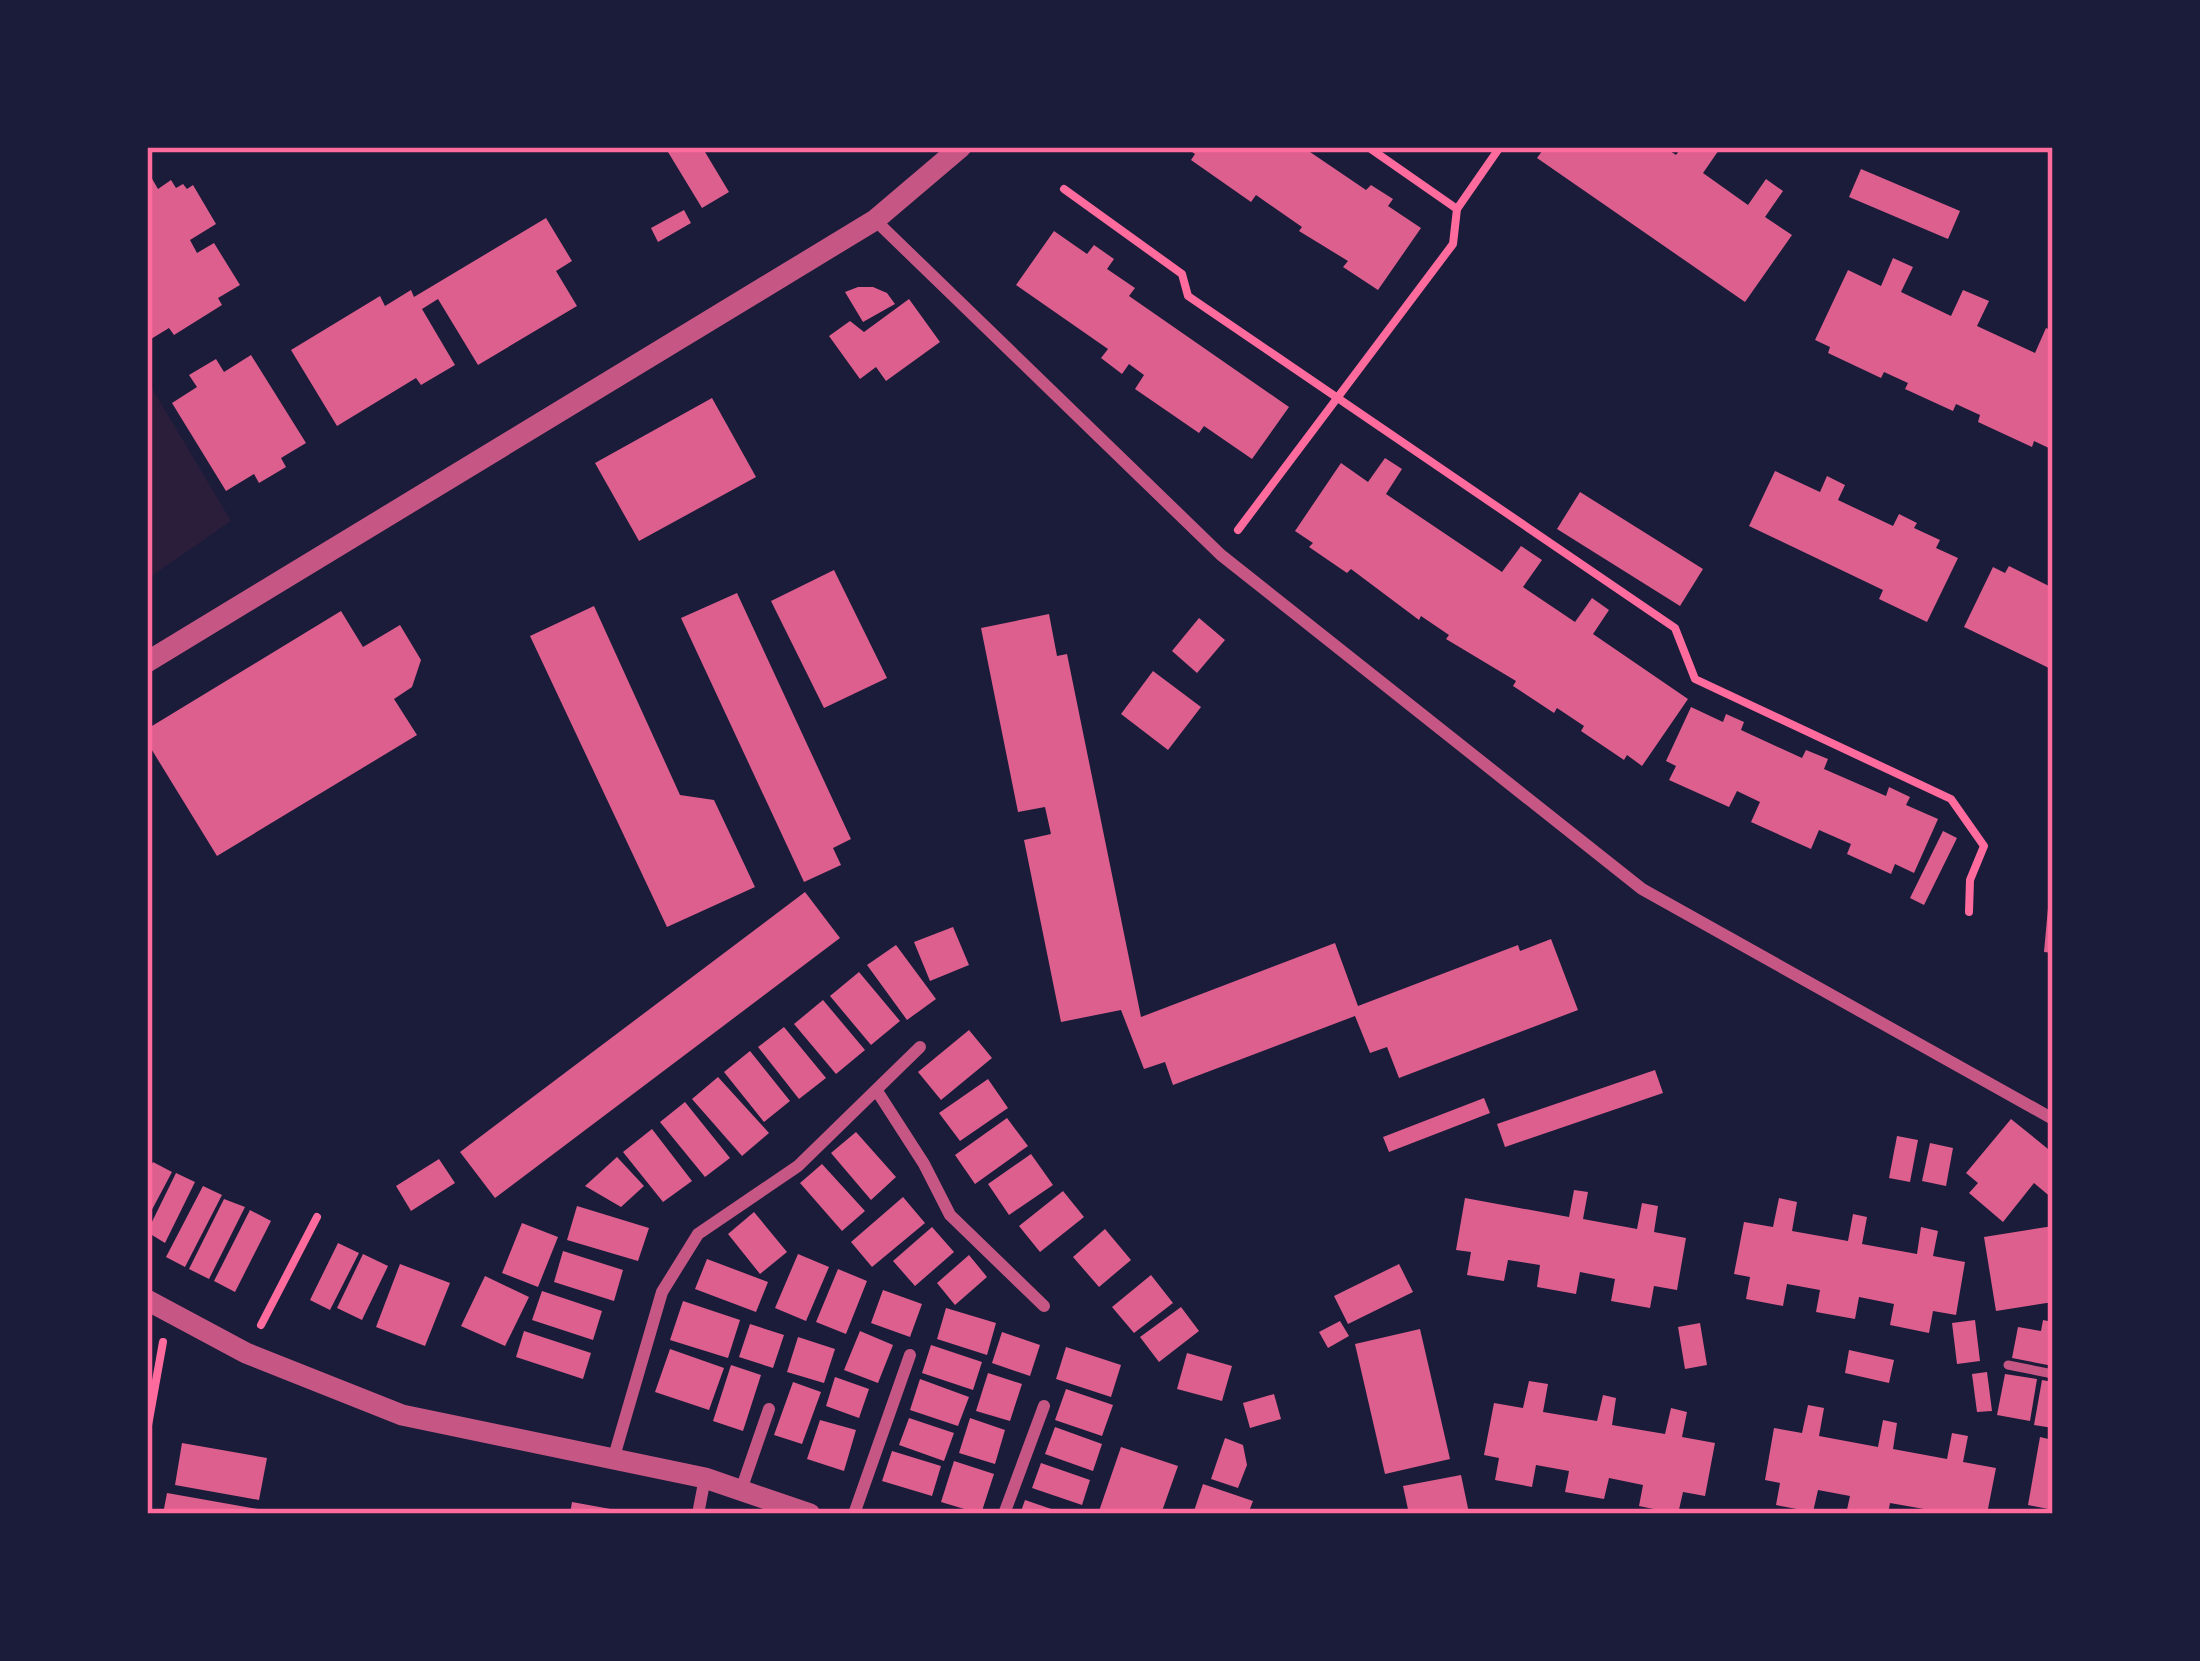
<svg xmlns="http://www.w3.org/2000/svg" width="2200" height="1661" font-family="'Golos Text',sans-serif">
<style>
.green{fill:#2a1e3b}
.building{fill:#dd5f8e}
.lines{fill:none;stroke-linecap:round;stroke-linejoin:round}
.path{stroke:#ff6b9d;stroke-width:8}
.service{stroke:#c65784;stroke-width:9}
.minor{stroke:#c65784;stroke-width:12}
.tertiary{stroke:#c65784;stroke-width:21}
.neatline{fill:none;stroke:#ff6b9d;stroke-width:4.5}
</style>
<rect width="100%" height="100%" fill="#1b1b3a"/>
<path class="green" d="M147 380 231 521 147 579Z"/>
<g class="building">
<path d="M677 147H702L729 192 702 208 668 152Z"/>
<path d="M1185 147H1313L1310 152 1366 190 1371 185 1393 199 1388 206 1421 228 1378 290 1343 267 1348 261 1299 231 1302 227 1256 195 1251 202 1191 160 1195 154Z"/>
<path d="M1545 147H1664L1676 155 1682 147H1721L1703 173 1748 205 1766 179 1783 191 1765 217 1792 235 1745 302 1537 158Z"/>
<path d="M1861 169 1960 211 1948 239 1849 197Z"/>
<path d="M147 170 158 189 171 180 176 188 183 184 187 189 193 185 216 224 190 240 197 253 214 243 240 285 218 298 222 305 174 335 169 328 151 339 147 332Z"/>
<path d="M684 210 691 223 658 242 651 228Z"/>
<path d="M546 218 572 261 556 271 577 306 478 365 438 299 422 309 455 365 421 385 416 378 337 426 291 350 380 296 385 306 411 290 414 297Z"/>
<path d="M1054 231 1087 254 1094 245 1114 259 1107 269 1135 288 1129 296 1289 407 1252 459 1204 426 1199 433 1135 389 1144 375 1129 364 1122 374 1101 358 1108 349 1016 285Z"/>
<path d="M1893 258 1913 267 1901 292 1951 316 1963 290 1989 301 1977 326 2035 353 2046 328 2053 331V450L2034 441 2032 447 1978 422 1980 415 1956 404 1953 411 1905 389 1908 383 1884 372 1881 378 1828 353 1830 347 1815 340 1848 270 1881 286Z"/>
<path d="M858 287H873L887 293 895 304 863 322 845 292Z"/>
<path d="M909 299 940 342 886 381 876 367 860 379 829 336 850 321 864 332Z"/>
<path d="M251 355 306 443 281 458 286 467 259 483 254 474 226 491 172 403 197 387 189 375 216 359 224 372Z"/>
<path d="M712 398 756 477 639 541 595 463Z"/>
<path d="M1385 458 1402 469 1386 494 1502 572 1521 546 1542 560 1523 587 1575 622 1592 598 1609 610 1593 634 1688 699 1642 766 1627 755 1624 760 1581 731 1584 726 1557 708 1554 713 1513 686 1516 681 1446 639 1449 635 1421 616 1419 620 1351 569 1347 573 1309 547 1313 543 1295 531 1341 463 1368 482Z"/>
<path d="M1775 471 1820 492 1827 476 1845 485 1838 500 1893 526 1899 514 1917 523 1914 528 1940 540 1936 548 1958 558 1927 622 1879 599 1883 590 1749 526Z"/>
<path d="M1580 492 1703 569 1680 606 1557 529Z"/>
<path d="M2009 566 2053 588V670L1964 627 1993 567 2005 573Z"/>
<path d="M834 570 887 678 824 708 771 601Z"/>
<path d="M737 593 851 839 833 848 841 865 804 882 681 618Z"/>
<path d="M594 606 680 795 714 800 755 887 667 927 530 636Z"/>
<path d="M341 611 363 647 400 625 421 660 412 687 394 699 417 735 217 856 147 742V729Z"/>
<path d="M1049 614 1057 656 1067 654 1141 1017 1335 943 1358 1006 1518 945 1520 951 1551 939 1578 1010 1399 1078 1387 1047 1370 1053 1355 1016 1173 1085 1165 1062 1144 1069 1121 1010 1061 1022 1024 840 1051 834 1045 807 1018 812 981 628Z"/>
<path d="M1199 618 1225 640 1197 673 1172 651Z"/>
<path d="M1153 671 1201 707 1168 750 1121 714Z"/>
<path d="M1691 707 1723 722 1726 714 1744 722 1741 730 1802 758 1806 750 1828 759 1824 769 1886 796 1889 787 1910 797 1906 805 1938 819 1914 873 1895 864 1891 874 1847 854 1851 844 1819 830 1811 849 1751 822 1760 802 1737 791 1729 807 1669 780 1676 766 1666 761Z"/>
<path d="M1943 831 1957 838 1924 905 1910 898Z"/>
<path d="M2050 886H2053V953L2044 952Z"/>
<path d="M805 892 840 938 495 1198 460 1152Z"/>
<path d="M953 927 969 965 930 981 914 942Z"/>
<path d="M896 945 936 999 907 1020 867 965Z"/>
<path d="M859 972 900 1021 871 1045 830 996Z"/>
<path d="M823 1000 865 1050 836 1074 794 1024Z"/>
<path d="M784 1027 826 1078 799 1099 758 1047Z"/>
<path d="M969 1030 992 1058 941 1100 918 1072Z"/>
<path d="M750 1051 790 1101 764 1122 724 1072Z"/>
<path d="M1655 1070 1663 1093 1505 1147 1497 1124Z"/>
<path d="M718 1077 769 1133 742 1156 692 1099Z"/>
<path d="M988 1079 1008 1108 960 1141 939 1113Z"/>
<path d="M1484 1098 1490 1113 1389 1152 1383 1137Z"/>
<path d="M685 1102 730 1158 705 1177 660 1122Z"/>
<path d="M1007 1118 1028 1146 975 1184 955 1155Z"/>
<path d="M2011 1119 2053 1153V1199L2034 1183 2003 1222 1969 1193 1978 1183 1966 1173Z"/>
<path d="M652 1129 692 1181 663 1202 623 1152Z"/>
<path d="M856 1132 896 1177 871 1200 831 1153Z"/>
<path d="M1897 1136 1918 1140 1910 1182 1889 1178Z"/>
<path d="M1930 1143 1953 1148 1946 1186 1922 1181Z"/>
<path d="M1031 1154 1053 1185 1009 1215 988 1184Z"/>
<path d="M617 1157 644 1186 621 1207 585 1186Z"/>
<path d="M439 1159 455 1183 411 1211 396 1186Z"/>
<path d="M153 1162 172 1172 147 1219V1173Z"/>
<path d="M822 1164 865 1211 842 1231 800 1183Z"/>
<path d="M176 1173 195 1182 165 1243 147 1232Z"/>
<path d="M203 1186 222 1195 185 1267 166 1257Z"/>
<path d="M1574 1190 1588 1192 1583 1219 1637 1229 1642 1203 1658 1206 1654 1232 1686 1238 1677 1290 1654 1286 1650 1308 1611 1301 1615 1279 1580 1272 1576 1294 1537 1287 1540 1265 1508 1260 1504 1281 1467 1275 1471 1252 1456 1250 1465 1198 1569 1217Z"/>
<path d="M1063 1191 1084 1217 1040 1252 1019 1226Z"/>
<path d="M903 1197 925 1223 872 1267 851 1242Z"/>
<path d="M1779 1198 1797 1202 1792 1231 1848 1241 1853 1214 1867 1217 1862 1244 1917 1254 1921 1227 1938 1231 1933 1256 1965 1262 1956 1315 1933 1311 1929 1333 1890 1325 1894 1304 1859 1297 1855 1319 1816 1312 1820 1290 1787 1284 1783 1306 1746 1299 1750 1277 1734 1274 1744 1222 1773 1227Z"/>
<path d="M224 1199 245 1207 209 1279 189 1269Z"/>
<path d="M577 1206 649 1228 638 1261 567 1240Z"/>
<path d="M250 1210 271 1221 235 1292 214 1281Z"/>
<path d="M754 1212 787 1252 760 1274 728 1234Z"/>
<path d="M522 1223 558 1237 538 1287 502 1273Z"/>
<path d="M2053 1226V1302L1996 1311 1984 1237Z"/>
<path d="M932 1227 954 1252 915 1286 893 1261Z"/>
<path d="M1105 1229 1131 1260 1099 1287 1073 1257Z"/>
<path d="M338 1243 359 1253 330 1310 310 1300Z"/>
<path d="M563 1251 623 1270 614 1301 554 1282Z"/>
<path d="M363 1254 388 1266 362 1320 337 1308Z"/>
<path d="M798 1254 829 1267 806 1321 775 1308Z"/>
<path d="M969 1255 987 1277 955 1305 937 1283Z"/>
<path d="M707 1259 768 1282 756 1312 695 1289Z"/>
<path d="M400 1264 450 1283 425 1346 376 1327Z"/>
<path d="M1399 1264 1413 1292 1348 1324 1334 1296Z"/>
<path d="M838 1269 867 1281 846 1334 816 1322Z"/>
<path d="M1151 1275 1173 1303 1134 1333 1112 1307Z"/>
<path d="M485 1276 529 1297 505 1346 461 1326Z"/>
<path d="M883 1290 922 1304 910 1337 871 1323Z"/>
<path d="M542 1291 602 1311 593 1340 532 1320Z"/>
<path d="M683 1301 740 1320 728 1358 670 1340Z"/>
<path d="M1181 1307 1199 1331 1159 1362 1140 1337Z"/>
<path d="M946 1308 996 1323 987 1355 937 1339Z"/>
<path d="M1975 1320 1980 1361 1957 1364 1952 1323Z"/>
<path d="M2043 1320 2053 1322V1366L2012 1358 2018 1327 2041 1331Z"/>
<path d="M1340 1321 1349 1336 1328 1348 1319 1332Z"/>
<path d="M1700 1323 1707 1365 1685 1369 1678 1327Z"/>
<path d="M750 1324 784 1335 773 1368 739 1357Z"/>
<path d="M1420 1329 1450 1459 1385 1474 1355 1344Z"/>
<path d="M524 1331 591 1353 583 1379 516 1357Z"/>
<path d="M860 1331 893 1345 878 1383 844 1370Z"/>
<path d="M1002 1332 1040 1345 1030 1376 992 1363Z"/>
<path d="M798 1337 835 1349 824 1383 787 1372Z"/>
<path d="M931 1345 982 1362 973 1390 922 1373Z"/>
<path d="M1066 1347 1121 1365 1111 1397 1056 1379Z"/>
<path d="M670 1349 724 1368 709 1410 655 1392Z"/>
<path d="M1849 1350 1894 1360 1889 1383 1845 1373Z"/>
<path d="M1187 1353 1232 1366 1222 1401 1177 1389Z"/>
<path d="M731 1365 761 1375 743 1431 713 1421Z"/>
<path d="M1987 1372 1992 1411 1977 1412 1972 1374Z"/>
<path d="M988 1373 1022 1384 1010 1421 976 1411Z"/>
<path d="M2005 1374 2037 1379 2030 1421 1997 1415Z"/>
<path d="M835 1377 869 1389 859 1418 826 1406Z"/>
<path d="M920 1379 969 1397 958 1426 910 1410Z"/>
<path d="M2042 1380 2053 1382V1428L2034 1425Z"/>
<path d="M1529 1381 1548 1384 1543 1412 1597 1421 1603 1395 1616 1398 1612 1425 1665 1434 1671 1408 1687 1412 1682 1437 1715 1443 1705 1496 1683 1492 1678 1514 1639 1506 1643 1485 1609 1478 1604 1499 1565 1492 1569 1471 1536 1465 1532 1487 1495 1480 1499 1458 1484 1455 1494 1403 1523 1408Z"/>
<path d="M793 1382 821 1392 802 1444 774 1435Z"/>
<path d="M1066 1389 1113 1405 1102 1436 1055 1420Z"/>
<path d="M1274 1394 1281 1419 1250 1428 1243 1403Z"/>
<path d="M1808 1405 1824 1408 1819 1436 1878 1447 1883 1420 1897 1423 1893 1449 1947 1459 1952 1433 1968 1436 1963 1462 1996 1468 1987 1514H1923L1924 1509 1890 1503 1888 1514H1846L1850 1496 1818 1490 1813 1512 1776 1505 1780 1483 1765 1480 1774 1428 1802 1433Z"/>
<path d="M909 1418 954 1433 944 1461 899 1445Z"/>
<path d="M970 1418 1005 1430 995 1464 959 1453Z"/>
<path d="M820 1420 856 1430 844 1471 807 1459Z"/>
<path d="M1055 1427 1102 1444 1093 1471 1045 1454Z"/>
<path d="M2040 1437 2053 1440V1510L2028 1505Z"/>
<path d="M1225 1438 1243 1445 1247 1465 1238 1488 1211 1479Z"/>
<path d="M182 1443 267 1458 259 1500 175 1485Z"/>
<path d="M1121 1447 1178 1466 1161 1514H1098Z"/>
<path d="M892 1451 941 1466 932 1496 882 1481Z"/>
<path d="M954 1461 994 1474 981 1514 941 1502Z"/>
<path d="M1041 1463 1090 1480 1082 1505 1032 1488Z"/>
<path d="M1461 1475 1469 1513 1409 1514 1403 1486Z"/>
<path d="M1203 1484 1253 1501 1248 1514H1193Z"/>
<path d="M167 1493 258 1509V1514H163Z"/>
<path d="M1025 1500 1063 1513V1514H1020Z"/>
<path d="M572 1502 616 1510 615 1514H570Z"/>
</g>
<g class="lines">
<g class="path">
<path d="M1368 147 1457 209"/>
<path d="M1064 189 1182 274 1188 296 1675 628 1695 679 1951 799 1984 846 1970 880 1969 912"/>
<path d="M1238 530 1453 244 1457 209 1500 147"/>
<path d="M261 1325 317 1217"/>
<path d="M147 1431 163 1342"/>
</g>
<path class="service" d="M2008 1365 2053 1374"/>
<g class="minor">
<path d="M875 220 1221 555 1642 889 2053 1119"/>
<path d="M877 1091 924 1164 950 1215 1044 1306"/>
<path d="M613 1460 662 1292 698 1234 798 1166 920 1047"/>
<path d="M741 1490 769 1409"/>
<path d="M698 1514 705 1478"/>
<path d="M854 1514 910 1355"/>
<path d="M1004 1514 1044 1406"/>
</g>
<g class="tertiary">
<path d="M147 662 875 220 961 147"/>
<path d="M147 1300 246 1353 402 1415 705 1478 810 1514"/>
</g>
</g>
<rect width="2200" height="1661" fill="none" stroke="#1b1b3a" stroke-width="300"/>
<rect x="150" y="150" width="1900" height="1361" class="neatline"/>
</svg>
